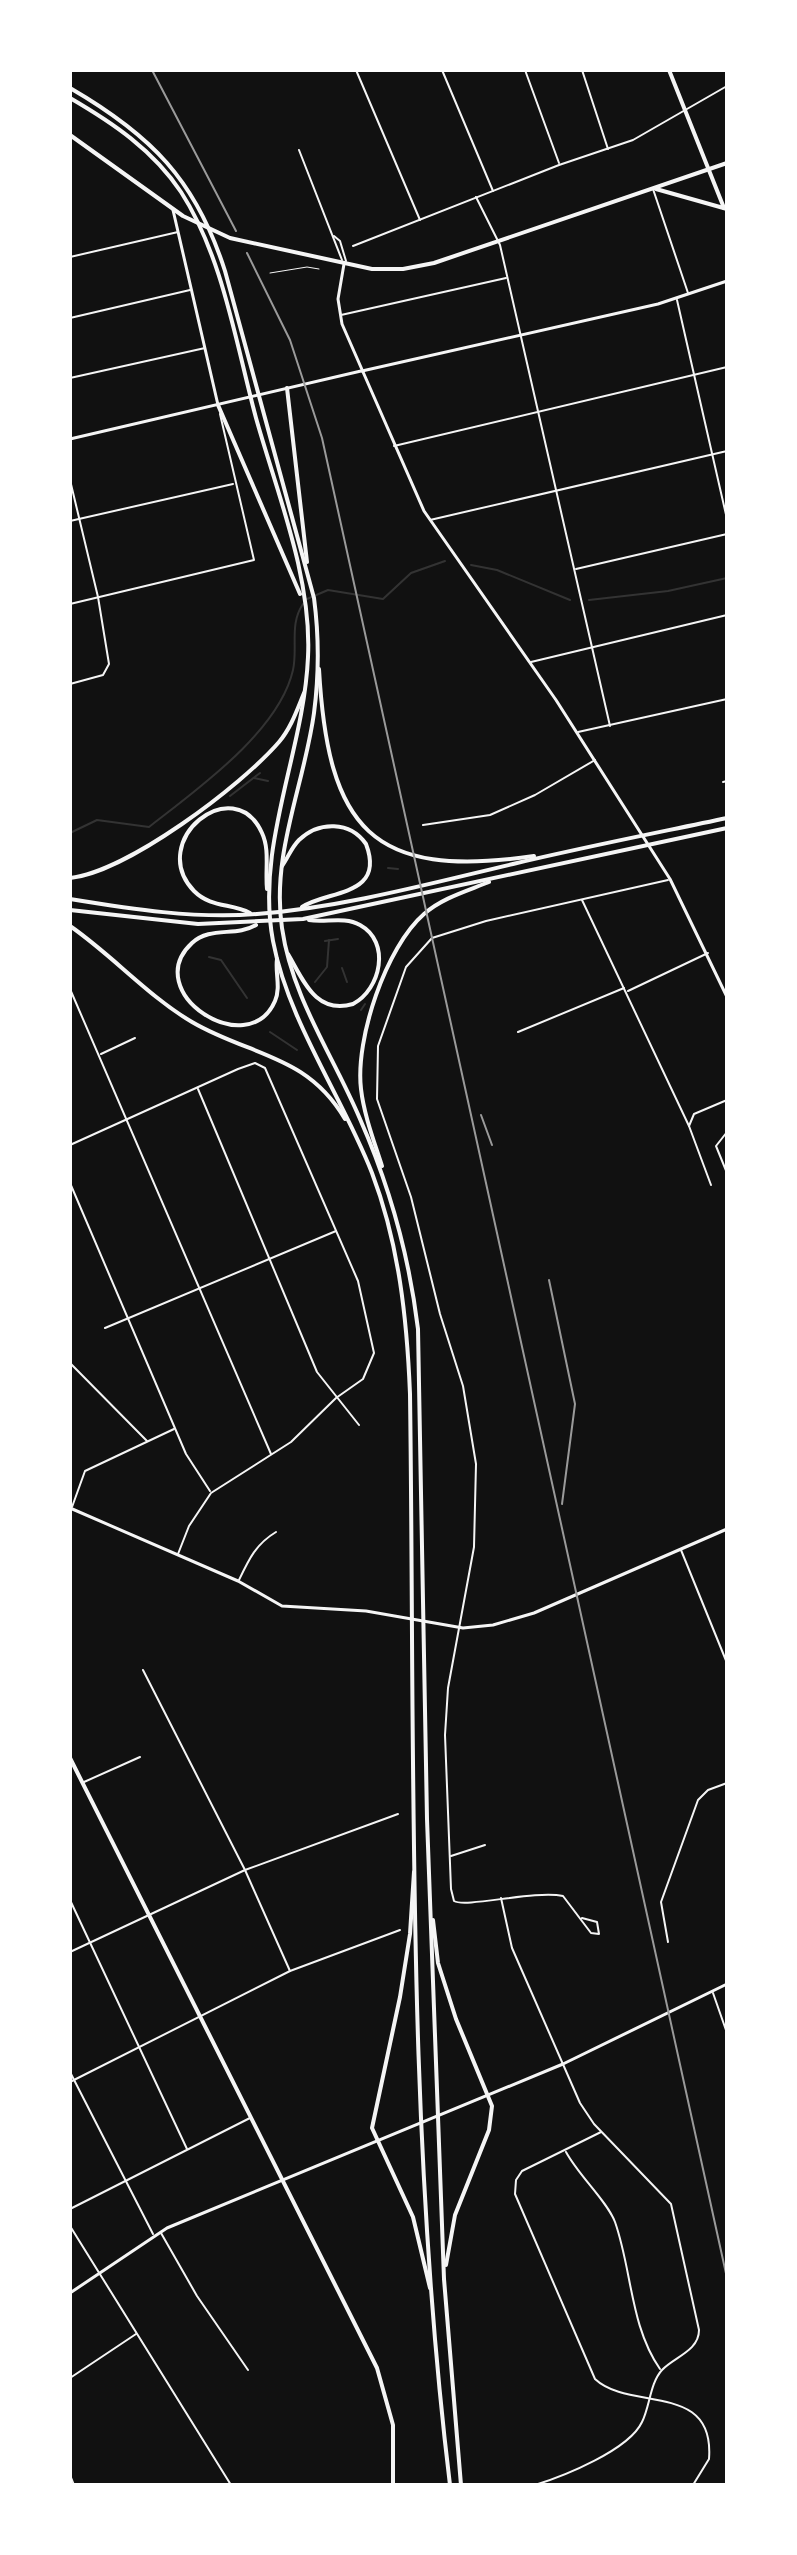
<svg xmlns="http://www.w3.org/2000/svg" width="797" height="2555" font-family="'Asap Condensed',sans-serif">
<style>
.lines{fill:none;stroke-linecap:round;stroke-linejoin:round}
.stream{stroke:#333;stroke-width:2}
.service{stroke:#f5f5f5;stroke-width:1}
.minor{stroke:#f5f5f5;stroke-width:2}
.tertiary{stroke:#f5f5f5;stroke-width:3}
.secondary{stroke:#f5f5f5;stroke-width:3}
.primary{stroke:#f5f5f5;stroke-width:4}
.motorway{stroke:#f5f5f5;stroke-width:4}
.rail{stroke:#9a9a9a;stroke-width:2}
</style>
<rect width="100%" height="100%" fill="#111"/>
<g class="lines">
<g class="stream">
<path d="M471 565 497 570 570 600"/>
<path d="M307 599 328 590 383 599 411 573 445 561"/>
<path d="M589 600 668 591 727 578"/>
<path d="M254 778 268 781"/>
<path d="M230 796 260 773"/>
<path d="M70 833 97 820 149 827C196 790 279 732 293 670 298 648 289 624 303 604"/>
<path d="M388 868 398 869"/>
<path d="M325 941 338 939"/>
<path d="M209 957 221 960 247 998"/>
<path d="M342 968 347 982"/>
<path d="M315 982 327 967 329 940"/>
<path d="M361 1010 365 1004"/>
<path d="M270 1032 297 1050"/>
</g>
<path class="service" d="M270 273 307 267 319 269"/>
<g class="minor">
<path d="M356 70 420 220"/>
<path d="M442 70 493 191"/>
<path d="M525 70 559 163"/>
<path d="M582 70 608 149"/>
<path d="M299 150 342 260"/>
<path d="M653 189 688 293"/>
<path d="M476 197 500 245 610 726"/>
<path d="M334 236 340 241 346 261"/>
<path d="M353 246 559 165 633 140 727 86"/>
<path d="M70 257 178 232"/>
<path d="M677 300 727 519"/>
<path d="M341 315 506 278"/>
<path d="M70 318 190 290"/>
<path d="M70 378 205 348"/>
<path d="M394 446 727 367"/>
<path d="M70 480 98 597 109 664 103 675 70 684"/>
<path d="M430 520 727 451"/>
<path d="M70 521 233 484"/>
<path d="M576 569 727 534"/>
<path d="M70 604 254 560 220 414"/>
<path d="M531 662 727 615"/>
<path d="M578 732 727 699"/>
<path d="M723 782 727 781"/>
<path d="M423 825 490 815 535 795 595 760"/>
<path d="M582 900 689 1126"/>
<path d="M70 989 271 1454"/>
<path d="M628 991 708 953"/>
<path d="M518 1032 624 988"/>
<path d="M101 1054 135 1038"/>
<path d="M198 1089 317 1372 359 1425"/>
<path d="M727 1132 716 1146 727 1173"/>
<path d="M70 1145 238 1069 255 1063 265 1068 358 1281 374 1353 363 1379 336 1398 291 1442 211 1493 189 1526 178 1554"/>
<path d="M70 1183 186 1454 210 1491"/>
<path d="M711 1185 689 1126 694 1114 727 1100"/>
<path d="M105 1328 336 1231"/>
<path d="M70 1363 147 1441"/>
<path d="M72 1507 85 1471 174 1429"/>
<path d="M681 1550 727 1663"/>
<path d="M239 1580C249 1559 256 1544 276 1532"/>
<path d="M143 1670 245 1870 290 1971"/>
<path d="M84 1782 140 1757"/>
<path d="M451 1856 485 1845"/>
<path d="M501 1898 512 1948 580 2103 594 2124 671 2204 699 2330C699 2351 674 2357 662 2370 650 2383 650 2406 642 2422 629 2450 564 2476 535 2485"/>
<path d="M70 1900 187 2149"/>
<path d="M582 1918 597 1922 599 1934 591 1933 563 1896C535 1890 466 1908 454 1901L451 1889 445 1735 448 1688 474 1547 476 1464 463 1386 440 1314 411 1197 377 1099 378 1046 406 967 432 938 486 921 668 880"/>
<path d="M668 1942 661 1902 698 1800 708 1790 727 1783"/>
<path d="M70 1952 245 1870 398 1814"/>
<path d="M713 1993 727 2033"/>
<path d="M70 2072 153 2234"/>
<path d="M70 2082 290 1971 400 1930"/>
<path d="M601 2132 522 2171 516 2180 515 2194 595 2379C630 2412 715 2381 709 2459L693 2485"/>
<path d="M566 2152C579 2176 607 2201 615 2222 632 2270 630 2326 660 2369"/>
<path d="M70 2209 250 2118"/>
<path d="M70 2226 231 2485"/>
<path d="M161 2233 197 2296 248 2370"/>
<path d="M70 2378 136 2334"/>
<path d="M70 2475 74 2485"/>
</g>
<g class="tertiary">
<path d="M362 371 658 304 727 281"/>
<path d="M70 1508 238 1581 282 1606 366 1611 463 1628 493 1625 534 1613 727 1529"/>
</g>
<g class="secondary">
<path d="M173 210 218 405"/>
<path d="M344 264 338 299 342 324 424 511 556 700 670 879 727 997"/>
<path d="M70 439 361 371"/>
<path d="M70 2293 167 2228 563 2064 727 1984"/>
</g>
<g class="primary">
<path d="M669 70 724 208"/>
<path d="M70 135 183 216 230 238 372 269H403L434 263 727 163"/>
<path d="M656 189 727 209"/>
<path d="M70 1758 377 2368 393 2425V2485"/>
</g>
<g class="motorway">
<path d="M70 88C151 135 196 180 225 271L314 598C319 636 319 675 314 713 304 786 271 854 282 928 292 998 333 1055 360 1119 390 1187 409 1255 418 1329L427 1819 444 2279 461 2485"/>
<path d="M70 98C113 123 153 150 181 192 223 257 236 344 256 418 277 493 312 578 308 657 304 752 255 846 273 941 288 1021 343 1098 372 1173 399 1244 407 1319 410 1394 415 1756 406 2125 450 2485"/>
<path d="M287 388 307 562"/>
<path d="M218 405 300 594"/>
<path d="M319 669C328 828 371 880 534 856"/>
<path d="M282 866C288 858 291 848 299 840 319 821 350 821 366 844 386 897 327 890 302 907"/>
<path d="M70 878C127 872 241 786 279 742 291 728 297 710 304 693"/>
<path d="M70 899C131 909 195 919 257 914 344 907 428 884 513 864 584 847 656 833 727 818"/>
<path d="M70 910 198 924 303 919 727 828"/>
<path d="M250 913C231 903 211 908 194 891 146 841 234 770 262 833 270 850 265 870 267 889"/>
<path d="M256 925C236 937 210 926 192 943 139 992 248 1063 275 1001 281 987 275 973 277 959"/>
<path d="M70 926C112 955 148 996 192 1022 250 1056 307 1054 345 1119"/>
<path d="M288 954C303 979 315 1015 353 1004 381 989 391 942 360 925 344 916 325 923 309 920"/>
<path d="M382 1166C374 1141 364 1115 361 1089 355 1039 386 947 424 914 442 898 467 891 489 882"/>
<path d="M414 1872 410 1934 400 1997 372 2128 413 2217 430 2288"/>
<path d="M433 1920 438 1963 456 2019 492 2106 489 2130 455 2215 446 2265"/>
</g>
<g class="rail">
<path d="M152 70 236 231"/>
<path d="M247 253 290 340 322 438 727 2278"/>
<path d="M481 1115 492 1145"/>
<path d="M549 1280 575 1404 562 1504"/>
</g>
</g>
<rect width="797" height="2555" fill="none" stroke="#ffffff" stroke-width="144"/>
</svg>
